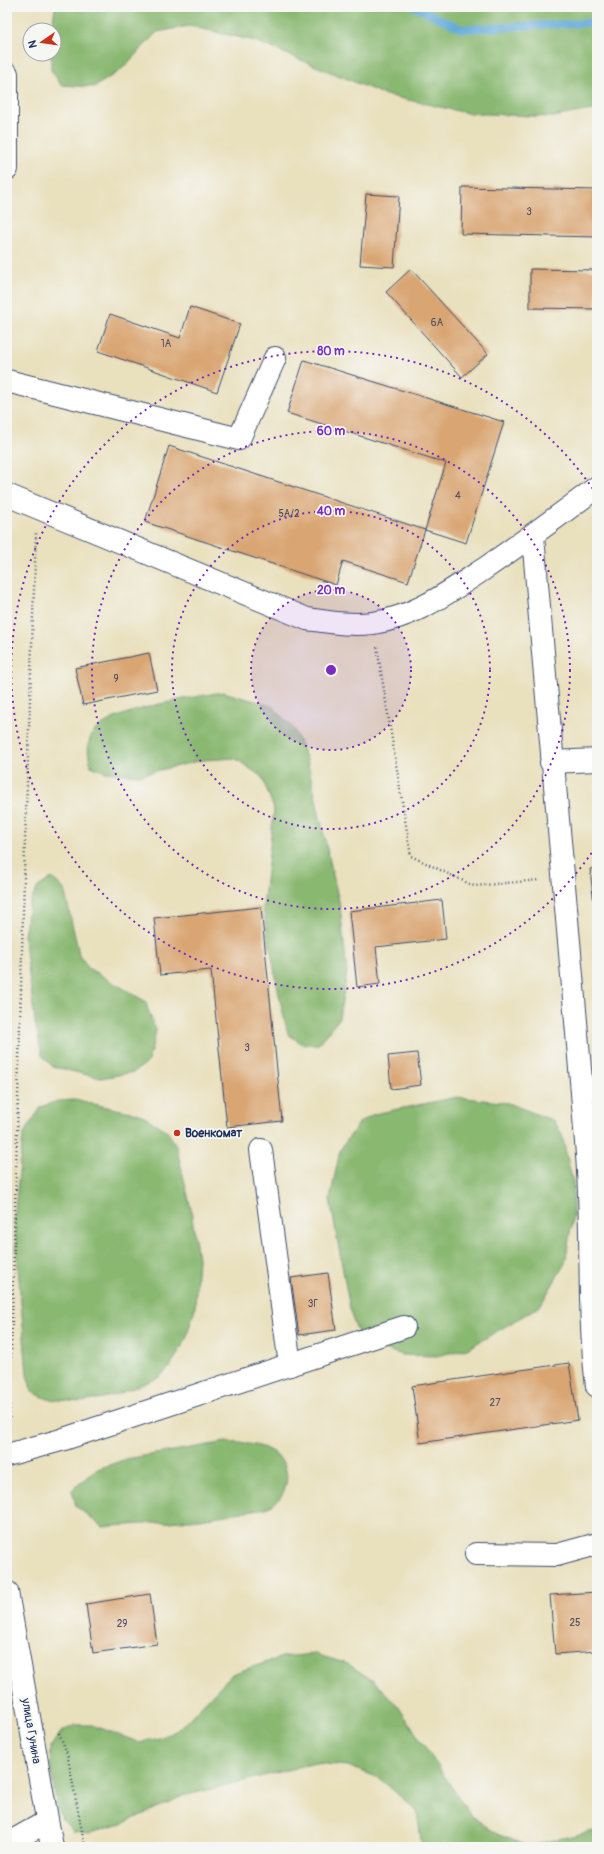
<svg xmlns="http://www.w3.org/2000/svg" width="604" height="1854" font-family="Pangolin,sans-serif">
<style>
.forest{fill:#89b871;stroke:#527468}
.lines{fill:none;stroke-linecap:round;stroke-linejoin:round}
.stream{stroke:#64aada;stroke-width:8}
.building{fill:#d9a572}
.minor-casing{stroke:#3a4a6c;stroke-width:24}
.major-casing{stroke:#3a4a6c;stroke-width:24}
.path{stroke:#3a4a6c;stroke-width:2.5;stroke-dasharray:1 3;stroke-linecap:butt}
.minor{stroke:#fff;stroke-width:22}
.major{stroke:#fff;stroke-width:22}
.ring{fill:none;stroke:#7b2cbf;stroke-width:2;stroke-dasharray:2 4}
.poi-dot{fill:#c8321e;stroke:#f6f6f2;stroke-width:1.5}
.labels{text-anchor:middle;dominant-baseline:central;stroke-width:3.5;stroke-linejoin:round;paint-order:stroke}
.number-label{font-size:10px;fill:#4a4c63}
.poi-label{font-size:12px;font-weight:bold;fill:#1b2f5e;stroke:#f6f6f2;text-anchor:start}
.street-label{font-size:12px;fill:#1b2f5e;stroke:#f6f6f2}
.centre{fill:#7b2cbf;stroke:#f6f6f2;stroke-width:2}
.ring-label{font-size:12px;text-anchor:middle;font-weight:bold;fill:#7b2cbf;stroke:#f6f6f2;stroke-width:3.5;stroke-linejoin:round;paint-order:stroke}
</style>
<rect width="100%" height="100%" fill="#f6f6f2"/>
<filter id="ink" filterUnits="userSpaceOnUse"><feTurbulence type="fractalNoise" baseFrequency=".025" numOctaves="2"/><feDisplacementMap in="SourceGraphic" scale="8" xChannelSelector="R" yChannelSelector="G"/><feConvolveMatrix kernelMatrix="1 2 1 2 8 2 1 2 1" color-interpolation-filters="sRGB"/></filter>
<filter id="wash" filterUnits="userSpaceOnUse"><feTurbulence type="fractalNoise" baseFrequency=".012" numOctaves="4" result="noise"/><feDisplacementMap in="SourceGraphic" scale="16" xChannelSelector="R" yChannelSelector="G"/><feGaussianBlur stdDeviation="0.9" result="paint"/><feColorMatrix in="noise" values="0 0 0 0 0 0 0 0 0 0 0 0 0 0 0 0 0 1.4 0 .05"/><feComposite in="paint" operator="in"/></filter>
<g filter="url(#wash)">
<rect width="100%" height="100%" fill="#e9e0bd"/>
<g class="forest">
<path d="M55 7H597V109L553 117 467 113 386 95 255 41 189 26 157 32 121 70 94 87 61 85 51 70V54H54V30H52Z"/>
<path d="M223 692 272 706 294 729 307 760 340 906 347 972 339 1019 319 1044H302L288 1034 280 1000 263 908 274 809 262 777 235 758 203 760 139 775 106 772 91 766C88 754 86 744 93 733 108 710 195 697 223 692Z"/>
<path d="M52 878 64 889 79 954 88 968 145 1001 156 1031 148 1062 134 1072 101 1078 53 1067 42 1055 35 1022 24 935 30 902 38 887Z"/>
<path d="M457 1097 508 1103 554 1121 562 1135 573 1183V1216L565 1263 540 1306 467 1349 436 1356 403 1355 371 1345 359 1335 351 1315 330 1199 340 1150 359 1123 374 1114Z"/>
<path d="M74 1100 140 1114 167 1131 176 1145 191 1209 198 1259 195 1308 186 1339 170 1367 158 1378 113 1396 81 1402 48 1399 32 1392 27 1375 14 1220 23 1135 41 1107 57 1101Z"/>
<path d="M226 1442C248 1444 270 1443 283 1463 292 1478 284 1501 268 1507 260 1510 250 1510 241 1512 196 1522 148 1523 102 1527L76 1506 72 1490 95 1470 126 1459Z"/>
<path d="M315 1654 348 1664 375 1682 398 1706 471 1816 499 1835 529 1846 597 1830V1847H422L417 1811 379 1778 348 1766 315 1763 183 1796 122 1824 90 1833 73 1831 62 1819 56 1803 50 1763 51 1746 61 1732 75 1725H92L138 1742 156 1739 172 1733 185 1723 232 1674 282 1657Z"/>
</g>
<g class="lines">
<path class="stream" d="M415 7 462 29 587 23 597 19"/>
</g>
<g id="blocks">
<g class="building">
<path d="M462 187 597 190V237L461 234Z"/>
<path d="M366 194 399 196 394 267 360 265Z"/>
<path d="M411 269 488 354 462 377 386 292Z"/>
<path d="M530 269 597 270 596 309 530 308Z"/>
<path d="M190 307 240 324 217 392 98 351 110 314 180 338Z"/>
<path d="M304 360 504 422 466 543 425 530 446 463 287 413Z"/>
<path d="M169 446 425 530 408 582 343 561 336 585 145 522Z"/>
<path d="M149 653 157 690 83 705 75 668Z"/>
<path d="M593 693H597V731H596Z"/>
<path d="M597 868V923H596L590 869Z"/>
<path d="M442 900 446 939 376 947 380 984 357 987 349 911Z"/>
<path d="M261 907 282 1121 227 1127 211 970 160 975 154 918Z"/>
<path d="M417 1053 421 1085 391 1089 388 1056Z"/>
<path d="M328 1273 336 1330 299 1335 291 1278Z"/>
<path d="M569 1363 578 1420 420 1443 412 1386Z"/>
<path d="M597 1592V1651L555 1654 550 1595Z"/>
<path d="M150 1594 157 1644 93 1653 86 1604Z"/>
</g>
</g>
</g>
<g filter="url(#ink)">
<use href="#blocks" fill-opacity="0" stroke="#3a4a6c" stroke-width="1"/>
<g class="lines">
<defs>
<g id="minor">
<path d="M7 381 239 439 275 358"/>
<path d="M7 495 307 619C329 622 351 626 373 623 415 617 449 592 484 569 523 542 560 515 597 487"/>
<path d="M533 536C550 742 571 948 587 1155 593 1232 587 1309 597 1386"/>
<path d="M551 762 597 760"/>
<path d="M261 1150 290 1365"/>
<path d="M7 1455 61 1440 404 1327"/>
<path d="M476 1554 557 1555 597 1544"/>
<path d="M7 1844 46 1822"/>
</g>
<g id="major">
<path d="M7 74V169"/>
<path d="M7 1592 52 1847"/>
</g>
</defs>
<use href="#minor" class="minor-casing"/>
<use href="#major" class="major-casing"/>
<g class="path">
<path d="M377 647 411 856 474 886 539 880"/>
<path d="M9 1430 25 840 36 533"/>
<path d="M7 1516 8 1479"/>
<path d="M7 1551 11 1567"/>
<path d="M59 1733 67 1753 85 1847"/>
</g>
<use href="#minor" class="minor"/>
<use href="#major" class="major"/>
</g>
</g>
<circle cx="331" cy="670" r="80" fill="#7b2cbf" fill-opacity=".12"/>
<g class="ring">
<circle cx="331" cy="670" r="80"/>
<circle cx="331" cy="670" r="159"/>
<circle cx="331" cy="670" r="239"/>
<path d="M595 848A319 319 0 1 1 595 492"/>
</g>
<circle class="poi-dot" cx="177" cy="1133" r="4"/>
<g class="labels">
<g class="number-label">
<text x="529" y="212">3</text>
<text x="437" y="323">6А</text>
<text x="166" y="344">1А</text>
<text x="458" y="496">4</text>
<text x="289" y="514">5А/2</text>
<text x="116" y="679">9</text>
<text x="247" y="1048">3</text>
<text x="313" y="1304">3Г</text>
<text x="495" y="1403">27</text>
<text x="575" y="1623">25</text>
<text x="122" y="1624">29</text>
</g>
<g class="poi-label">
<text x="185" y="1133">Военкомат</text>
</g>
<g class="street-label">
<text transform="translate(31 1731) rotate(80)">улица Гунина</text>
</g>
</g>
<circle cx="331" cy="670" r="6" class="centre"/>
<g class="ring-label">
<text x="331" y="355">80 m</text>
<text x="331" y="435">60 m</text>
<text x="331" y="515">40 m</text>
<text x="331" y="594">20 m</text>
</g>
<rect width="604" height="1854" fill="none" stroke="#f6f6f2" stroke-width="24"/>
<g transform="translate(42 42) rotate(257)"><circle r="19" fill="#f6f6f2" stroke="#9ea6b7"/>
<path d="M0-3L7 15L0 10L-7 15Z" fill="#c8321e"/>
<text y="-6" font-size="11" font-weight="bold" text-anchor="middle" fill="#1b2f5e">N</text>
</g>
</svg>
